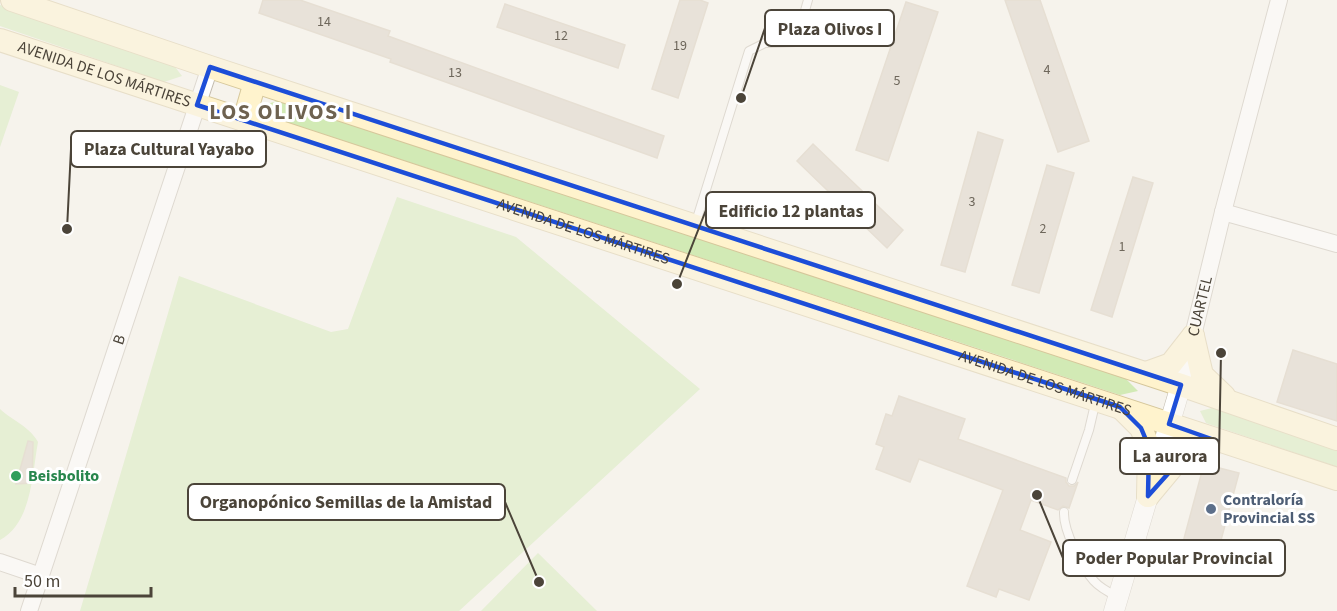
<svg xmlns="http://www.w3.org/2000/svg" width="1337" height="611" font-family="'Source Sans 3',sans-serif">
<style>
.green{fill:#d2eab5}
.building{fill:#d8cfc1;stroke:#d3c7b4;stroke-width:1.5}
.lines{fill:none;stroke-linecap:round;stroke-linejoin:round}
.service-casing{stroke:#c2bbae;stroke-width:10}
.minor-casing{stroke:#c2bbae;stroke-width:18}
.tertiary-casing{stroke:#c2bbae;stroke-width:21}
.secondary-casing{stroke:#d6c79b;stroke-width:24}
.service{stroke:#fff;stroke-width:8}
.minor{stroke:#fff;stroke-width:16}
.tertiary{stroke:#fff;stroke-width:20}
.secondary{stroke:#fff3cd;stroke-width:22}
.marked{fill:none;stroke:#1d4ed8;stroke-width:4.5;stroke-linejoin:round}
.leisure-dot{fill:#2e9e5b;stroke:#fff;stroke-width:2}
.service-dot{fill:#5c6f8a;stroke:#fff;stroke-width:2}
.labels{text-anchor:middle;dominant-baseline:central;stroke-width:6;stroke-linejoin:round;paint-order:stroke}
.number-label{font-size:14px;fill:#6e675b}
.street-label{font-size:16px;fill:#4b4439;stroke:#fff}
.leisure-label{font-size:16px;font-weight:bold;fill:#27864d;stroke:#fff;text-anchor:start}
.service-label{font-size:16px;font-weight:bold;fill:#4e5e75;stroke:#fff;text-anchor:start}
.district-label{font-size:22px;font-weight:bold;letter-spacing:1.5px;fill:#6e6250;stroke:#fff}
.leader{fill:none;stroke:#4b4439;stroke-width:2}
.callout-dot{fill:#4b4439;stroke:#fff;stroke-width:2}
.callout{fill:#fff;stroke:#4b4439;stroke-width:2}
.callout-label{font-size:18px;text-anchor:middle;font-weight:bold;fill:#4b4439}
</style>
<rect width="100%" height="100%" fill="#f6f3ec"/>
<g class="green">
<path d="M0 5 172 63 182 76 164 82 0 26Z"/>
<path d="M0 85 19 92 0 147Z"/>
<path d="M281 100 1122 375 1138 391 1120 395 274 118 267 104Z"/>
<path d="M397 197 516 237 700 389 459 611H80L179 276 331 332 348 329Z"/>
<path d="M1212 408 1337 449V467L1206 423 1200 411Z"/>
<path d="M0 409C13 421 29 426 38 442 32 474 32 523 0 540Z"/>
<path d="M538 553 597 611H481Z"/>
</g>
<g class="building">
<path d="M263 0H300L390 31 388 36 664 136 657 158 390 62 391 59 259 13Z"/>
<path d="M680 0H700L708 3 678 98 652 89Z"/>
<path d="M1005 0H1040L1089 141 1058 152Z"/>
<path d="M906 2 938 12 888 161 856 150Z"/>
<path d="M505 4 625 45 618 68 497 27Z"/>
<path d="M978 132 1003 140 965 272 941 265Z"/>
<path d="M813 144 903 230 887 248 797 161Z"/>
<path d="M1047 165 1074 173 1039 293 1012 285Z"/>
<path d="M1133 177 1153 183 1112 317 1091 310Z"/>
<path d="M1293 350 1337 364V421L1277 402Z"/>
<path d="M899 396 965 419 958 439 1066 478V482L1069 486H1074L1078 482 1069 508 1063 506 1058 510 1031 500 1020 530 1051 542 1029 600 999 589 996 597 967 586 1003 490 919 459 910 482 876 469 884 447 876 444 886 414 892 416Z"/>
<path d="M28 441 33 442 32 483 16 484Z"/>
<path d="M1204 464 1239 473 1217 555 1182 546Z"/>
</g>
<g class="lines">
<defs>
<g id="service">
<path d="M695 225 749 51 765 43 796 42 808 0"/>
<path d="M1072 480 1089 430 1096 400"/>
<path d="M1064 512C1063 530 1082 568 1094 581 1100 588 1110 593 1118 597"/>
</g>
<g id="minor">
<path d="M1223 212 1337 244"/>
<path id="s1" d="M1181 385 1223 212 1279 0"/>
<path d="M0 562 41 576"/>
<path id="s2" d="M29 611 210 67"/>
</g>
<path id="tertiary" d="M1114 611 1181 385"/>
<g id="secondary">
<path d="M12 0 210 67 1181 385 1337 439"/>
<path id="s3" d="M0 40 1337 479"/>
<path d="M244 120 255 82"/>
<path d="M1193 336 1202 375 1224 396"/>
<path d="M1146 373 1171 364 1193 336"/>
<path d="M1123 410 1141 428 1149 447 1148 496"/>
<path d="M1148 496 1178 460 1191 448 1217 441"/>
</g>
</defs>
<use href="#service" class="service-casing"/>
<use href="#minor" class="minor-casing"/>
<use href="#tertiary" class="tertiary-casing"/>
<use href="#secondary" class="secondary-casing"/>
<use href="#service" class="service"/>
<use href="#minor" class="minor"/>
<use href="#tertiary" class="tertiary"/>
<use href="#secondary" class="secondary"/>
</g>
<path d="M0 0H1337V611H0ZM210 67 1181 385 1169 424 1217 441 1191 448 1148 496 1149 447 1141 428 1120 407 197 105Z" fill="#f6f3ec" fill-opacity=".55" fill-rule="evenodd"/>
<path class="marked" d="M210 67 1181 385 1169 424 1217 441 1191 448 1148 496 1149 447 1141 428 1120 407 197 105Z"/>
<circle class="leisure-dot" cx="16" cy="476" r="6"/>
<circle class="service-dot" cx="1211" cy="509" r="6"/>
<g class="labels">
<g class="number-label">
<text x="324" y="22">14</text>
<text x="561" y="36">12</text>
<text x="680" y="46">19</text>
<text x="1047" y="70">4</text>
<text x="455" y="73">13</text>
<text x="897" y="81">5</text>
<text x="972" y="202">3</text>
<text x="1043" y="229">2</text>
<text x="1122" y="247">1</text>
</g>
<g class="street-label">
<text stroke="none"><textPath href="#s3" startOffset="110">AVENIDA DE LOS MÁRTIRES</textPath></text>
<text stroke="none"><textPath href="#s3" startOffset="614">AVENIDA DE LOS MÁRTIRES</textPath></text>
<text stroke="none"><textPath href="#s1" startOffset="81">CUARTEL</textPath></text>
<text stroke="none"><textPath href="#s2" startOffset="286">B</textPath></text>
<text stroke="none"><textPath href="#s3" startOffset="1100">AVENIDA DE LOS MÁRTIRES</textPath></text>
</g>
<g class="leisure-label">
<text x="28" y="476">Beisbolito</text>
</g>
<g class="service-label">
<text x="1223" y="500">Contraloría<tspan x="1223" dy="18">Provincial SS</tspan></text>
</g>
<g class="district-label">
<text x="281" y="112">LOS OLIVOS I</text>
</g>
</g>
<path class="leader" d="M741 98L765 28M67 229L71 149M677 284L706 210M1221 353L1219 456M539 582L505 502M1037 495L1063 558"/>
<g class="callout-dot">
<circle cx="741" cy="98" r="6"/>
<circle cx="67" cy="229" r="6"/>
<circle cx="677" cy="284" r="6"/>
<circle cx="1221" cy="353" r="6"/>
<circle cx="539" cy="582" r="6"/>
<circle cx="1037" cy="495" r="6"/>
</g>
<g class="callout">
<rect x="765" y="10" width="129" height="36" rx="6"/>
<rect x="71" y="131" width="195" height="36" rx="6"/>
<rect x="706" y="192" width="169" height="36" rx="6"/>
<rect x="1120" y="438" width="99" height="36" rx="6"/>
<rect x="188" y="484" width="317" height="36" rx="6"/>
<rect x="1063" y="540" width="222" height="36" rx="6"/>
</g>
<g class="callout-label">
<text x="830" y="35">Plaza Olivos I</text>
<text x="169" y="155">Plaza Cultural Yayabo</text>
<text x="791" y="217">Edificio 12 plantas</text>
<text x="1170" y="462">La aurora</text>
<text x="346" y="508">Organopónico Semillas de la Amistad</text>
<text x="1174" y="564">Poder Popular Provincial</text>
</g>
<path d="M15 587v9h136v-9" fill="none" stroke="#4b4439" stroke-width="3"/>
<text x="24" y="587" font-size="18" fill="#4b4439" stroke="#ffffff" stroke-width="4.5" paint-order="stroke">50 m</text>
</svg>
